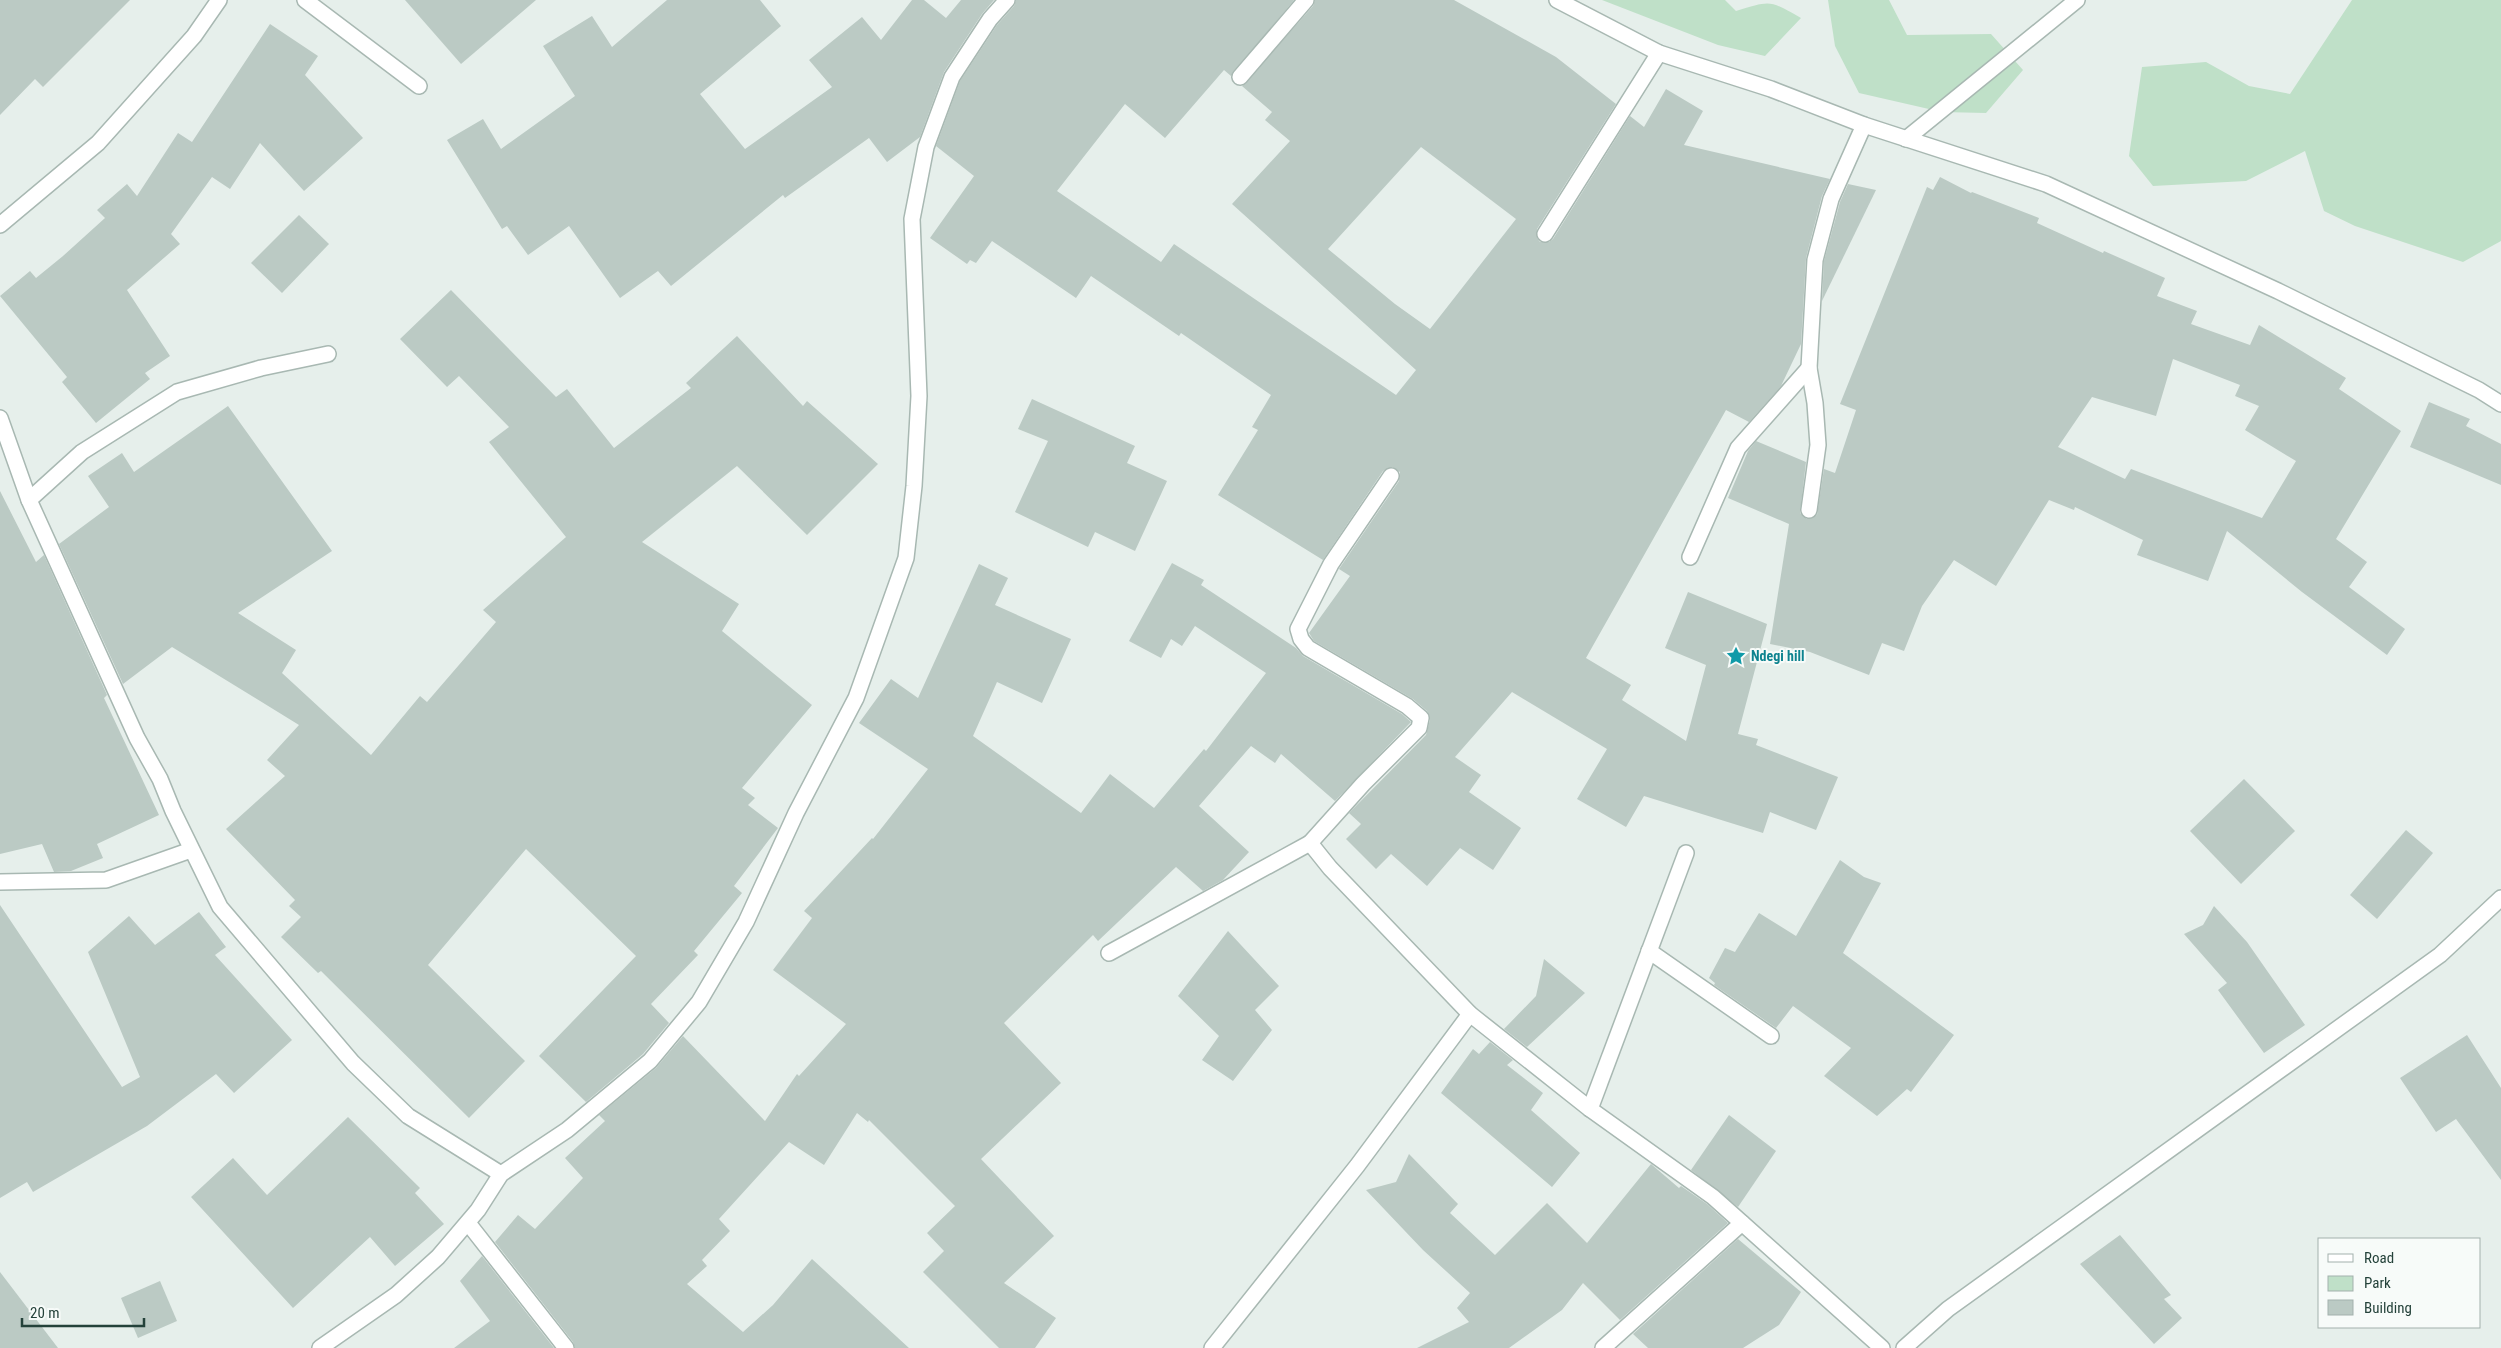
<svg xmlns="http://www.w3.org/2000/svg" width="2501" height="1348" font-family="'Roboto Condensed',sans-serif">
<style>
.green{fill:#bfe0c8}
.building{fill:#bbcac4;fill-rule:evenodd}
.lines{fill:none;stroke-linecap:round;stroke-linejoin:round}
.minor-casing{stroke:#a8b8b2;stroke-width:18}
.minor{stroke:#fff;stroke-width:15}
.labels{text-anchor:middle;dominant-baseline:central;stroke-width:4;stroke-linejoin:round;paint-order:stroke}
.culture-label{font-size:14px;font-weight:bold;fill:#0d838f;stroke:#f7fbf9;text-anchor:start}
</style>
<rect width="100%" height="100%" fill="#e6efeb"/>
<g class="green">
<path d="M1602 0H1725L1736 11C1772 0 1769 0 1801 18L1765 56 1718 45Z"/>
<path d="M1828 0H1889L1907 35 1991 34 2023 70 1986 113 1942 112 1859 93 1835 46Z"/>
<path d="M2352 0H2501V241L2463 262 2355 226 2324 211 2305 151 2246 181 2153 186 2129 156 2142 67 2206 62 2249 86 2290 94Z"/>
</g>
<g class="building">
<path d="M0 0H130L43 87 35 79 0 115Z"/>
<path d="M405 0H536L461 64Z"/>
<path d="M667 0H760L781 26 700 94 745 149 832 87 809 60 862 17 881 40 912 0H924L946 18 961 0H994L982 14 944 72 920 137 887 162 869 138 785 198 783 195 671 286 658 271 620 298 569 226 528 255 507 226 502 229 447 140 483 119 501 149 575 96 543 46 592 16 612 47Z"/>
<path d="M1016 0H1294L1231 76 1224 70 1165 138 1125 104 1057 191 1161 262 1174 244 1396 395 1416 370 1232 204 1290 141 1265 120 1272 112 1242 86 1313 6 1315 0H1454L1556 57 1616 104 1537 229V238L1540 242H1549L1553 239 1630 116 1644 127 1666 89 1703 111 1684 145 1830 179 1822 196 1806 258 1801 344 1781 386 1749 422 1726 410 1586 658 1631 685 1622 700 1686 741 1706 665 1665 648 1688 592 1767 624 1738 734 1758 739 1756 745 1838 777 1816 830 1770 812 1763 833 1644 796 1626 827 1577 799 1607 749 1512 692 1455 757 1481 775 1469 792 1521 828 1493 870 1460 848 1427 886 1391 854 1376 869 1346 839 1361 824 1349 813 1426 735 1430 720 1427 711 1413 699 1314 641 1309 633 1350 576 1339 569 1399 481 1400 472 1392 467 1383 471 1323 560 1218 495 1258 430 1252 427 1271 395 1181 333 1179 336 1091 276 1076 298 992 241 976 263 970 260 967 264 930 238 974 176 936 146 960 81 997 25 1014 6ZM1421 147 1516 219 1430 329 1395 304 1328 249Z"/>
<path d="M270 24 318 56 305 75 363 138 304 191 260 143 230 189 212 177 171 234 180 244 127 290 170 356 145 373 150 379 96 423 62 382 67 377 0 296 30 271 36 278 63 256 105 218 97 210 127 184 137 196 178 133 192 142Z"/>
<path d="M1940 177 1971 193 1972 192 2039 218 2037 223 2103 253 2104 251 2165 278 2157 296 2197 311 2191 324 2250 345 2259 325 2346 378 2339 389 2401 431 2336 539 2367 562 2349 587 2405 629 2387 655 2302 592 2227 531 2208 581 2137 555 2143 540 2075 507 2074 510 2049 500 1996 586 1954 560 1922 606 1904 651 1882 643 1869 675 1810 652 1770 644 1789 524 1728 498 1748 451 1756 441 1806 462 1800 513 1807 519 1817 515 1824 469 1835 473 1856 410 1840 404 1927 187 1933 190ZM2173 359 2240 385 2235 396 2259 406 2245 430 2296 461 2262 518 2131 469 2125 479 2058 447 2092 397 2156 416Z"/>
<path d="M1848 184 1876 190 1822 301 1824 261 1840 202Z"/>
<path d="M299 215 329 244 282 293 251 263Z"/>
<path d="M451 290 556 397 567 389 614 448 691 388 686 383 737 336 803 406 807 401 878 464 807 535 737 466 642 542 739 604 722 631 812 705 742 788 755 798 748 805 778 828 734 886 742 893 694 951 698 955 651 1004 669 1023 643 1054 586 1102 539 1056 636 956 526 849 428 965 525 1061 469 1118 321 971 318 973 281 937 301 917 289 906 295 900 226 829 285 776 267 760 299 725 172 647 123 684 59 544 109 507 88 476 122 453 134 472 228 406 332 551 238 613 296 650 282 673 371 755 420 696 427 702 496 622 483 610 566 537 489 442 509 427 459 376 447 387 400 339Z"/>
<path d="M1032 399 1135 446 1127 463 1167 481 1135 551 1095 532 1088 547 1015 512 1048 441 1018 429Z"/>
<path d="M2429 402 2470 419 2466 426 2501 444V485L2410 447Z"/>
<path d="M0 491 36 562 44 555 107 695 104 698 159 815 97 844 103 858 71 871 54 872 42 844 0 854Z"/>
<path d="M1172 563 1204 580 1201 585 1296 648 1303 656 1402 714 1411 722 1335 801 1281 754 1275 763 1251 746 1199 806 1249 852 1223 880 1203 891 1176 867 1098 941 1093 935 1004 1023 1061 1083 981 1159 1054 1236 1004 1283 1056 1318 1035 1348H999L923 1272 944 1251 927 1233 955 1206 869 1120 868 1122 857 1113 824 1165 789 1142 719 1219 730 1231 702 1260 707 1266 687 1284 743 1332 773 1305 812 1259 909 1348H575L573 1342 495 1242 518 1215 535 1229 583 1178 565 1158 605 1121 599 1115 656 1068 683 1036 765 1121 797 1074 799 1076 846 1024 773 970 812 918 804 911 872 838 873 839 928 769 859 723 891 679 918 698 979 564 1008 578 995 605 1071 639 1042 703 997 682 973 736 1081 813 1110 774 1154 808 1204 749 1206 751 1266 673 1195 626 1182 646 1171 639 1161 658 1129 641Z"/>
<path d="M2244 779 2295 831 2241 884 2190 831Z"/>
<path d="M2406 830 2433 853 2377 919 2350 895Z"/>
<path d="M1840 860 1864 877 1881 883 1843 953 1954 1035 1911 1092 1907 1089 1877 1116 1824 1076 1851 1048 1793 1006 1776 1028 1714 985 1715 983 1709 978 1725 948 1735 952 1759 913 1796 936Z"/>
<path d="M0 905 122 1087 140 1077 88 952 129 916 155 945 199 912 226 947 215 955 292 1040 234 1093 216 1074 147 1126 33 1192 27 1182 0 1198Z"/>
<path d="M2214 906 2247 942 2305 1025 2264 1053 2218 990 2227 983 2184 934 2203 925Z"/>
<path d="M1228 931 1279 986 1255 1010 1272 1030 1233 1081 1202 1060 1219 1036 1178 996Z"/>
<path d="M1544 959 1585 993 1527 1047 1504 1029 1536 996Z"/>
<path d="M2467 1035 2501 1088V1180L2456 1119 2436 1132 2400 1078Z"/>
<path d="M1490 1042 1513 1060 1507 1065 1543 1093 1531 1110 1580 1153 1552 1187 1441 1093 1473 1049 1479 1054Z"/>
<path d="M1729 1115 1776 1151 1738 1207 1691 1170Z"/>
<path d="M348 1117 420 1188 415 1193 444 1224 395 1266 370 1237 293 1308 191 1197 233 1158 267 1195Z"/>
<path d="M1409 1154 1458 1204 1450 1213 1495 1255 1547 1203 1587 1243 1651 1164 1679 1188 1681 1186 1707 1204 1728 1223 1620 1320 1583 1283 1562 1310 1509 1348H1417L1469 1322 1457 1308 1470 1293 1423 1250 1366 1190 1396 1182Z"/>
<path d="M2120 1235 2171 1295 2164 1299 2182 1318 2154 1344 2080 1264Z"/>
<path d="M1738 1239 1801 1292 1779 1325 1743 1348H1648L1633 1334Z"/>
<path d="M482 1256 554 1348H454L490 1321 460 1281Z"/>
<path d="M0 1272 58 1348H0Z"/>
<path d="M160 1281 177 1321 138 1338 121 1298Z"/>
</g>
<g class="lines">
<defs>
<g id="minor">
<path d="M305 0 419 86"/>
<path d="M1557 0 1659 53 1771 89 1864 125 2046 184 2278 291 2479 390 2501 404"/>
<path d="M1240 77 1306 0"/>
<path d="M1906 139 2077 0"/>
<path d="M0 225 98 143 194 36 219 0"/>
<path d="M1545 234 1659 53"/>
<path d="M0 418 29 500 137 738 160 779 173 811 220 907 353 1063 408 1116 501 1174"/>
<path d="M29 500 82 452 177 392 261 368 328 354"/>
<path d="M1809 510 1818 445 1815 403 1809 368 1815 260 1831 199 1864 125"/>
<path d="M1690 557 1738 448 1809 368"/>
<path d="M1310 843 1363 784 1419 728 1421 718 1407 706 1308 648 1301 639 1298 629 1331 564 1391 476"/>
<path d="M0 882 106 880 191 850"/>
<path d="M1649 951 1771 1036"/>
<path d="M1109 953 1310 843 1330 868 1470 1014 1590 1109 1713 1197 1882 1348"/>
<path d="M1590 1109 1686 853"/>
<path d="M468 1223 566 1348"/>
<path d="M320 1348 396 1295 438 1257 478 1210 501 1174 567 1130 650 1061 699 1002 746 922 796 813 856 698 906 558 914 486 919 396 912 219 926 147 952 77 990 19 1007 0"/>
<path d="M1212 1348 1357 1166 1470 1014"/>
<path d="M1603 1348 1742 1223"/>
<path d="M1904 1348 1948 1309 2440 955 2501 898"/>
</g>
</defs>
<use href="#minor" class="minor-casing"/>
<use href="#minor" class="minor"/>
</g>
<defs>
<symbol id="sight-bare" viewBox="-9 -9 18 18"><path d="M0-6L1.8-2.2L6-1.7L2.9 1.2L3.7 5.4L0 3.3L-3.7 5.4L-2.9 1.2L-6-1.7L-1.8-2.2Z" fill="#0f9aa8" stroke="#f7fbf9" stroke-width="2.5" paint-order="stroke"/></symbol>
</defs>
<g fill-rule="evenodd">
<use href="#sight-bare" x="1722" y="642" width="28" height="28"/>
</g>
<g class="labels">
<g class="culture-label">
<text x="1751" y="656">Ndegi hill</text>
</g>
</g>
<rect x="2318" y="1238" width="162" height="90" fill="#f7fbf9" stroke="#a3b1ad"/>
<rect x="2328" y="1254" width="25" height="8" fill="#ffffff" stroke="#a3b1ad"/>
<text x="2364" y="1263" font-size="15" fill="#24423a">Road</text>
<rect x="2328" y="1276" width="25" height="15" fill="#bfe0c8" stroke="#a3b1ad"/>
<text x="2364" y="1288" font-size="15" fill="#24423a">Park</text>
<rect x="2328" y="1300" width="25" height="15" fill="#bbcac4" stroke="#a3b1ad"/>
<text x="2364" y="1313" font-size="15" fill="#24423a">Building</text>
<path d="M22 1318v8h122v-8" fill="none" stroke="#24423a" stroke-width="2.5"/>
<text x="30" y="1318" font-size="15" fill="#24423a" stroke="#f7fbf9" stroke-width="4" paint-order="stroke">20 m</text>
</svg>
